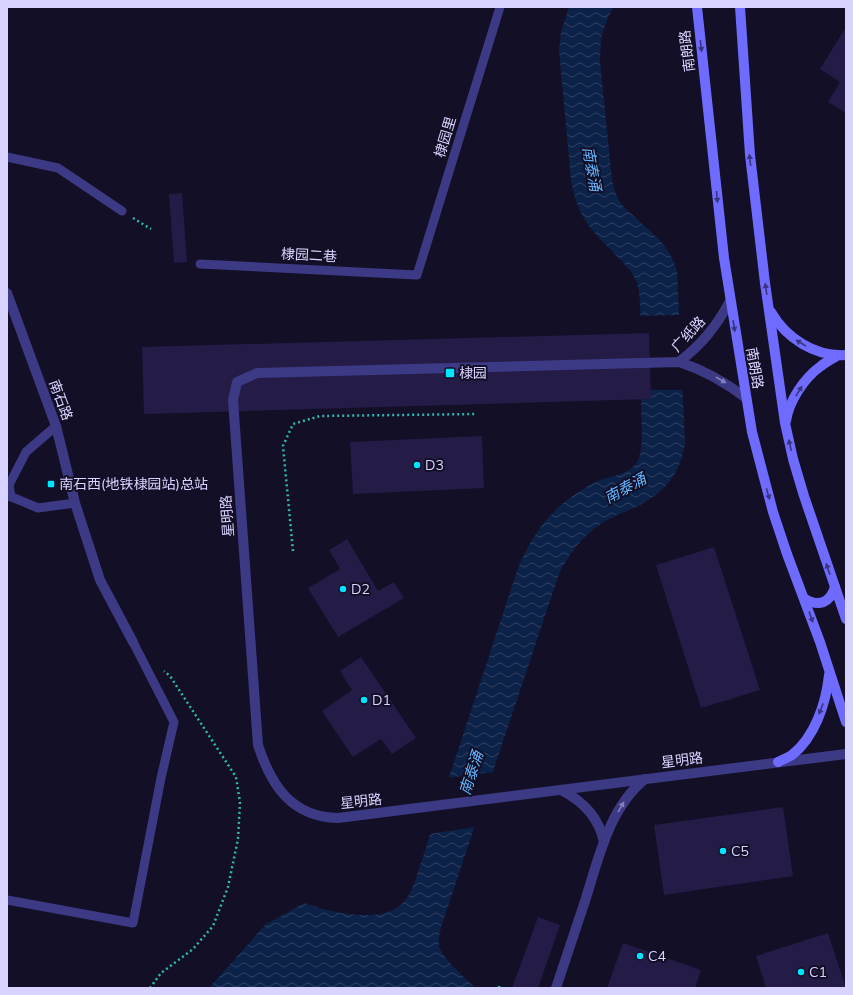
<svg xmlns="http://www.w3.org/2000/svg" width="853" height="995" font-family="Mulish,'Noto Sans SC',sans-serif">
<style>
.water{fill:url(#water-waves)}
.pier{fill:#130f26}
.building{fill:#241b47}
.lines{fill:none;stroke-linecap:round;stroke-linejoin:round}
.path{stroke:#2fb8b0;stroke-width:2.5;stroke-dasharray:2 3;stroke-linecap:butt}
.lane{stroke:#3d3a85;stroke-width:9}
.street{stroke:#3d3a85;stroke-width:10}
.secondary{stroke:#6f6bff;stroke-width:10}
.oneway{fill:#38347d}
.oneway2{fill:#837fbc}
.poi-dot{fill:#00e5ff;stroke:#130f26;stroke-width:1.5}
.labels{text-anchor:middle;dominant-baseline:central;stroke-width:4;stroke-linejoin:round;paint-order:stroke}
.street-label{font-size:14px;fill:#d9d4ff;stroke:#130f26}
.poi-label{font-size:14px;fill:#d9d4ff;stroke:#130f26;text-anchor:start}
.water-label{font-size:15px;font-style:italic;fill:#62b6ff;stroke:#130f26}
</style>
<defs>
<pattern id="water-waves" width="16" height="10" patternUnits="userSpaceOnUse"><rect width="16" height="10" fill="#0c2248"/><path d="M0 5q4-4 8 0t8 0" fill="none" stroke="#2f4163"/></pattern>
</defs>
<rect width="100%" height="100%" fill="#130f26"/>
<path class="water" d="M569 7H613L605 25 601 38 600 61 612 180C614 187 615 194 619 200 623 207 630 213 636 218 654 235 670 246 677 271L685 443C682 465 671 486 651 498 636 509 618 513 602 523 583 535 569 554 559 574L441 927C440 933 438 939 439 945 441 958 464 976 473 986V988H209L265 925 304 903C329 912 382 925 403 903 409 897 412 888 415 881L517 571C533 530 556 502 596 482 608 476 623 476 633 467 641 460 641 448 642 439 641 406 641 374 640 341 640 323 642 301 637 283 633 272 623 263 615 254 590 229 577 216 571 180L559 50 561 32Z"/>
<g class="pier">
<path d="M682 315 684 390H639L638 316Z"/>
<path d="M495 772 476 827 428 834 446 778Z"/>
</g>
<g class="building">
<path d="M846 27V113L828 102 840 82 820 69Z"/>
<path d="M182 193 187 262 174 263 169 194Z"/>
<path d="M649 333 651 399 144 414 142 347Z"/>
<path d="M482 436 484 488 353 494 350 442Z"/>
<path d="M347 539 378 591 394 582 404 598 338 637 308 588 340 569 329 550Z"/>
<path d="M714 547 760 690 701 708 656 565Z"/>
<path d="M361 657 416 738 392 754 381 739 353 757 322 711 352 690 340 671Z"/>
<path d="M783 807 793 876 664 895 654 825Z"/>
<path d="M538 917 560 925 538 988H512Z"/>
<path d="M828 933 846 988H766L756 956Z"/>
<path d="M623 943 701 970 695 988H607Z"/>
</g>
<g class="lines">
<g class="path">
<path d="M133 218 151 229"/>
<path d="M293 551 283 446 293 424 320 416 477 414"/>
<path d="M150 988 161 973 193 949 213 926 228 887 238 839 240 802 236 777 170 676 164 671"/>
<path d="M499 988 500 984"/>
</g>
<g class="lane">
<path d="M7 157 58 168 122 211"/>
<path d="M200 264 417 275 500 7"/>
<path d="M7 495 38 508 75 503"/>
<path d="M11 497 9 485 26 452 56 426"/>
<path d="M7 900 133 923 161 778 174 722 133 642"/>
</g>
<g class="street">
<path d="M7 293 56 426 75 503 100 580 133 642"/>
<path d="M679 362C702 344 716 327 730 301"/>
<path d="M746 398C725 382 704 370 679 362L257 373 237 382 233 400 258 745C271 785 291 817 338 818L846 754"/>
<path d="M561 790C583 801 599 818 604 842"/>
<path d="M556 988C566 958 576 928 586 898 599 856 610 807 645 779"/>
</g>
<g class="secondary">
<path d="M697 7 724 258 752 432 773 512 787 554 820 642 846 722"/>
<path d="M740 7 750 155 765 283 785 423 793 459 804 496 846 619"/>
<path d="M771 312C786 338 815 357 846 355"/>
<path d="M786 421C789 401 804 378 821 366 826 362 832 359 837 356"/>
<path d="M805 599C819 607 830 603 835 587"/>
<path d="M778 762C782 760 787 758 792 755 815 737 826 703 829 675"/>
</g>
</g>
<defs><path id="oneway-solid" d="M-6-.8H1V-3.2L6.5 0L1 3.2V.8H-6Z"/></defs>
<g class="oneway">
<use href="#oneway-solid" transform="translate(701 46) rotate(83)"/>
<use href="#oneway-solid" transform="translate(750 160) rotate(-96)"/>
<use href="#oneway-solid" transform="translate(717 197) rotate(85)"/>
<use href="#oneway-solid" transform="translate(766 289) rotate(-98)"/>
<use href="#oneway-solid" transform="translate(734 326) rotate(81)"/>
<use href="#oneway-solid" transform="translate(801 343) rotate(-149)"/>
<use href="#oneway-solid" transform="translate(799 391) rotate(-59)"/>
<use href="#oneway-solid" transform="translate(790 445) rotate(-103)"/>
<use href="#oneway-solid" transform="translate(768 494) rotate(74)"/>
<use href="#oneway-solid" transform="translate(828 569) rotate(-109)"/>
<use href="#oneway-solid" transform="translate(811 617) rotate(70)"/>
<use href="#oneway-solid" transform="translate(821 709) rotate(111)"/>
</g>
<g class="oneway2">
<use href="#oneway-solid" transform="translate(721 380) rotate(30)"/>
<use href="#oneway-solid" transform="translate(621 807) rotate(-60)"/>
</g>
<g class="poi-dot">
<rect x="445" y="368" width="10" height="10" rx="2"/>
<circle cx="417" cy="465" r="4"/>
<rect x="47" y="480" width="8" height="8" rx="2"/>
<circle cx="343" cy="589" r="4"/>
<circle cx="364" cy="700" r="4"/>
<circle cx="723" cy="851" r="4"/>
<circle cx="640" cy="956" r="4"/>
<circle cx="801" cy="972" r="4"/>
</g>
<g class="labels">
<g class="street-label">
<text transform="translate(687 51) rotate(-97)">南朗路</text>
<text transform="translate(445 137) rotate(-73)">棣园里</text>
<text transform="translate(309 255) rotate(3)">棣园二巷</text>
<text transform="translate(688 334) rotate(-47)">广纸路</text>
<text transform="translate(755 368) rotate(80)">南朗路</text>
<text transform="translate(61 400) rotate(70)">南石路</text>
<text transform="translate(227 516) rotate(-94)">星明路</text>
<text transform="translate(682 760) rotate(-7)">星明路</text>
<text transform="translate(361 801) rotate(-6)">星明路</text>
</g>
<g class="poi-label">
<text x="459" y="373">棣园</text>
<text x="425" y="465">D3</text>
<text x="59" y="484">南石西(地铁棣园站)总站</text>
<text x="351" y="589">D2</text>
<text x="372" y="700">D1</text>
<text x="731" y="851">C5</text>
<text x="648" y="956">C4</text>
<text x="809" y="972">C1</text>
</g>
<g class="water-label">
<text transform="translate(592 169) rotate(80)">南泰涌</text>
<text transform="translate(625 488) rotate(-29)">南泰涌</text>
<text transform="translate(471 773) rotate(-72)">南泰涌</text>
</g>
</g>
<rect width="853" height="995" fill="none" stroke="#d9d4ff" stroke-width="16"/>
</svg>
